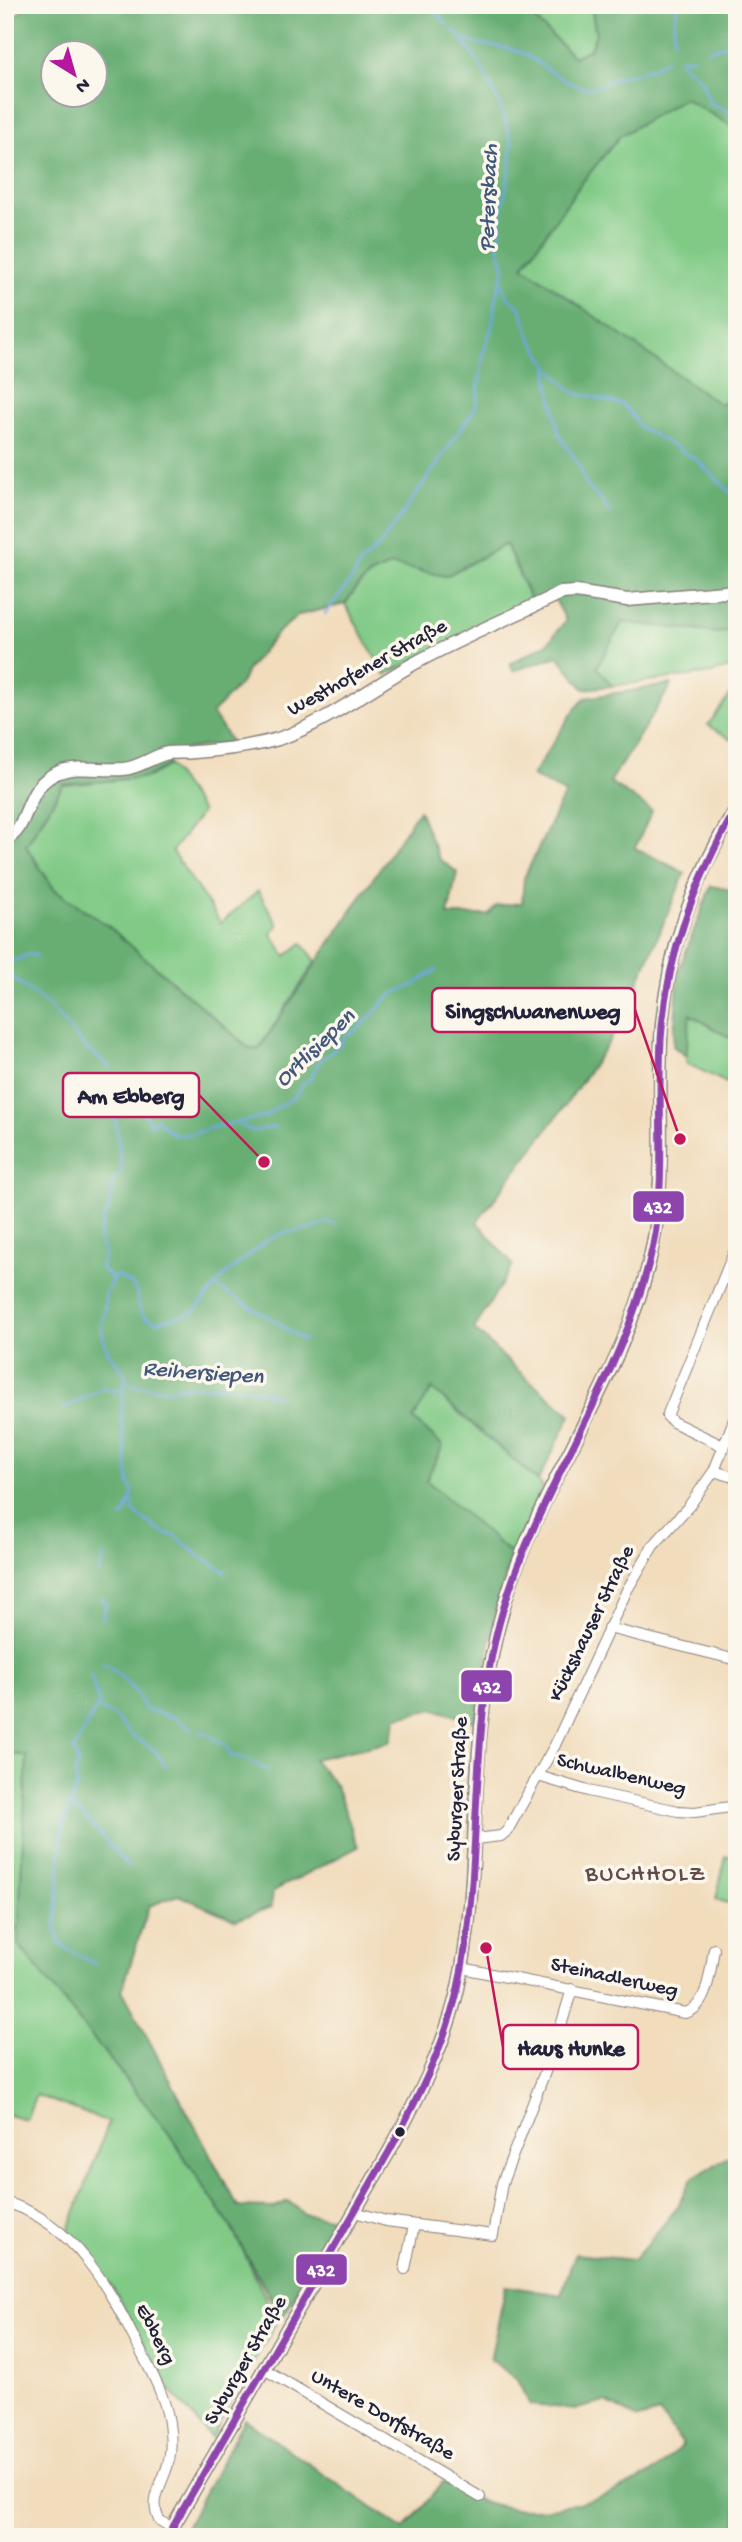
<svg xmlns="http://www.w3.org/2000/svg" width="742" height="2542" font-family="'Gochi Hand',sans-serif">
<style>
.green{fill:#80ca86;stroke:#517660;stroke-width:2}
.forest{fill:#68ae73;stroke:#456857;stroke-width:2;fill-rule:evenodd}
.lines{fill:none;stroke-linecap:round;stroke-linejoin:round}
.stream{stroke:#6fa8de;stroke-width:2.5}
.minor-casing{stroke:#8a7f7c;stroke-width:12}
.tertiary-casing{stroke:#8a7f7c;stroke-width:15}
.minor{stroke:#fff;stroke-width:10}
.tertiary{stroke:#fff;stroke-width:12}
.bus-1-casing{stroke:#fbf7ec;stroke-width:12}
.bus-1{stroke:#8e44ad;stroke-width:7}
.bus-dot{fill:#22223b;stroke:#fbf7ec;stroke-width:2.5}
.labels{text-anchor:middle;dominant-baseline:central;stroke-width:7;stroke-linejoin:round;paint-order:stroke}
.street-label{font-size:21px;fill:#22223b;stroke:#fbf7ec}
.water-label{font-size:23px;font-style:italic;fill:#41587c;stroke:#fbf7ec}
.quarter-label{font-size:24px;letter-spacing:2px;fill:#634a4b;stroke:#fbf7ec}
.leader{fill:none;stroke:#c2185b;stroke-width:2.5}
.callout-dot{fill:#c2185b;stroke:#fbf7ec;stroke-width:2.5}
.callout{fill:#fbf7ec;stroke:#c2185b;stroke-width:2.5}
.callout-label{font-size:23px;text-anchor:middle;font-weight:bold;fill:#22223b}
.line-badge{stroke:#fbf7ec;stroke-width:2.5}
.badge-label{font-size:19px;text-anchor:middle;font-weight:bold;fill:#fff}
</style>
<rect width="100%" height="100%" fill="#fbf7ec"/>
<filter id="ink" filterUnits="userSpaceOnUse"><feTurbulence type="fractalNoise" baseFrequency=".0143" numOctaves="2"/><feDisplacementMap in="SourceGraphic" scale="14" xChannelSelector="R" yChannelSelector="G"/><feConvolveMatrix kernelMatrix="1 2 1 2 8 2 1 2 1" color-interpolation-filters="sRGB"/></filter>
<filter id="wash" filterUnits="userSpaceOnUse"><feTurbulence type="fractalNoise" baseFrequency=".00686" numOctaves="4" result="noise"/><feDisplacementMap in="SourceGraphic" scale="28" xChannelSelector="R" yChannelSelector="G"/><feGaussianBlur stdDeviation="1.57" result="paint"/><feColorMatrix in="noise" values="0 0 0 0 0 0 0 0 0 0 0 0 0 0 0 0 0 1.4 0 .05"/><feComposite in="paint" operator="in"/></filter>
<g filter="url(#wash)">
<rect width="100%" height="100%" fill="#f1dcbc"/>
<g class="green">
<path d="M520 5H591L596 34 590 49 574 57Z"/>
<path d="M684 98 737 129V386L722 406 523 267 582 182 619 136Z"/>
<path d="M506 544 532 603 385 675 345 604 356 588 370 575 391 565 446 576Z"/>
<path d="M622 622 720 633 729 629 733 667 712 673 612 686 597 667Z"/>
<path d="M737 686V743L708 725Z"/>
<path d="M169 765 202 812 172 851 221 923 258 891 278 925 271 934 286 956 302 943 316 961 258 1050 248 1047 108 926 54 889 26 846 63 785 147 777Z"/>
<path d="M689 1014 737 1042V1088L686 1063Z"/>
<path d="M431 1388 543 1486 512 1555 425 1480 412 1420Z"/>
<path d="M5 1753 27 1755 18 1944 167 2131 233 2230 277 2321 211 2438 167 2386 114 2290 68 2232 109 2122 36 2095 26 2120 5 2114Z"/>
<path d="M726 1856 737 1859V1906L716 1899Z"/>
</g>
<g class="forest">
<path d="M27 5H520L574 57 590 49 596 34 591 5H737V129L684 98 620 136 582 182 523 266 721 405 737 386V667H733L729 630 720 633 622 622 597 667 612 686 584 689 558 656 513 671 510 664 548 643 566 620 552 594 532 603 506 544 446 576 391 565 370 575 356 588 345 604 299 615 277 633 247 670 242 682 212 713 231 742 166 753 169 765 147 777 63 785 26 846 54 889 108 926 248 1047 258 1050 419 810 439 859 457 872 448 915H488L496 906 522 903 524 878 565 793 532 776 572 713 585 698 672 684 610 782 652 811 635 848 685 873 619 1027 567 1103 477 1222 513 1265 474 1329 515 1368 571 1415 538 1481 432 1389 413 1419 443 1446 426 1480 512 1555 495 1614 476 1722 434 1709 397 1717 390 1742 313 1759 336 1786 358 1847 273 1891 271 1907 236 1920 178 1895 149 1906 122 1990 238 2207 273 2208 288 2201 304 2214 336 2219 282 2319 230 2226 167 2131 18 1944 27 1756 5 1753V27ZM52 52H94V94H52Z"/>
<path d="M711 886 737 891V1042L690 1014 686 1056 673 1046 679 970Z"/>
<path d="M737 2152V2537H181L244 2419 404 2530 443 2482C459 2489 475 2500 492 2504 542 2519 613 2498 656 2470 666 2463 675 2452 683 2444L659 2413 638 2419 606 2402 576 2409 530 2405 516 2378 490 2360 506 2286 561 2295 575 2254 634 2260 678 2207 691 2179Z"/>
</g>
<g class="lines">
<g class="stream">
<path d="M429 5 447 24"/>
<path d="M453 30C472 50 495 42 518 51 541 60 568 93 596 87 602 85 609 81 616 78 635 72 649 72 666 60"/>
<path d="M674 40V21L678 5"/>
<path d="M708 50 737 41"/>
<path d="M693 58H680L682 64 701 80 710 103 737 116"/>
<path d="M501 283 509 299 520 307 531 338 550 368 573 392 623 405 632 415 638 426 697 460 737 499"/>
<path d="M549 369 548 377 559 435 576 460 587 486 604 503 610 513"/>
<path d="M325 614 353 578 360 564 378 547 397 522 476 407 483 355 492 326 497 293 505 268 499 249 502 210 511 163 512 143 500 105 480 64 463 41"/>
<path d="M5 964 27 955H37"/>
<path d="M5 972 48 1005 86 1048 111 1068"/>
<path d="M110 1075 108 1088 114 1095V1107L122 1173 114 1177 108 1211 104 1217 100 1233V1242L104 1251V1258L100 1268 110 1276V1279L114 1278 105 1295V1309L101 1326 106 1348 126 1376 122 1393 123 1402 121 1415 129 1484 133 1492 126 1513 122 1517"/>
<path d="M110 1075C117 1082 122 1092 129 1097 139 1106 143 1111 151 1124L156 1119 174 1135 191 1134 218 1126 264 1117 294 1097 303 1084 310 1079 319 1062 341 1044 344 1037C365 1028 372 1012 389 997 397 990 405 989 414 985 422 980 428 974 437 970"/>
<path d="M239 1125 253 1131 275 1127"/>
<path d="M113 1277 117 1276C148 1290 130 1295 144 1317L157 1322 194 1312 224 1276 267 1240 284 1233 316 1228 327 1222 336 1225"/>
<path d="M215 1286 275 1321 304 1341"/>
<path d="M127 1384 168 1390 186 1386 246 1388 279 1396"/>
<path d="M62 1409 104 1387 113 1391 124 1388"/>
<path d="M132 1500 134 1511 139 1516 163 1533 176 1536 197 1554 226 1572"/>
<path d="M99 1574 104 1554"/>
<path d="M102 1619 106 1604 102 1598"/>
<path d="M102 1663 117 1673 137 1693 145 1709 173 1717 191 1729"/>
<path d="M91 1676 99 1703 74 1749 78 1764 75 1775 77 1785 62 1828 56 1931 59 1941 67 1949 95 1964"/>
<path d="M99 1708 115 1717 132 1736 156 1751 166 1767"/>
<path d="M199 1733 204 1732 226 1745 231 1756 243 1758 269 1771"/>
<path d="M69 1805C95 1824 108 1845 129 1867"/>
</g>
</g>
</g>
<g filter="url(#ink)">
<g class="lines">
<defs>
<g id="minor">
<path d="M723 1446 673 1422 667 1416 735 1250 737 1239"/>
<path d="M714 1471 737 1478"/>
<path d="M608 1628 737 1660"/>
<path d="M538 1776 588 1791 678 1811 695 1812 737 1806"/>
<path d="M475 1839 501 1836 507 1831 555 1745 627 1590 653 1546 689 1506 714 1471 737 1412"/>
<path d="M462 1968 685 2013C709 2007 710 1969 714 1949"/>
<path d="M5 2202C76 2223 110 2290 141 2352 154 2377 168 2402 170 2432 171 2442 171 2454 168 2464 163 2483 149 2500 159 2520L172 2528"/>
<path d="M355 2212 386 2221 493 2235 502 2183 555 2046 572 1989"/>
<path d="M405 2269 414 2225"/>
<path d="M264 2369 480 2497"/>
</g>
<g id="tertiary">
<path d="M5 839C31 830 22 786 59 772 79 765 103 771 123 769 140 768 152 756 168 753 176 752 185 753 194 752 222 750 251 747 278 739 325 723 365 692 408 667 457 639 510 618 561 593L576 592 627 600 737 591"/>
<path d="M167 2537 390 2150C418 2098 445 2046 458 1988 477 1902 472 1814 481 1727 485 1688 492 1648 503 1609 538 1481 628 1376 653 1244 666 1176 658 1109 661 1040 665 955 693 879 737 807"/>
</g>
</defs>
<use href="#minor" class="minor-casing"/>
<use href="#tertiary" class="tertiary-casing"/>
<use href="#minor" class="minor"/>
<use href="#tertiary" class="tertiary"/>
<defs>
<path id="bus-1" d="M167 2537 390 2150C418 2098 445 2045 458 1988 485 1863 466 1733 503 1610 540 1483 626 1375 653 1245 667 1177 657 1108 661 1040 666 956 695 880 737 807"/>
</defs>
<use href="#bus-1" class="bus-1-casing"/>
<use href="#bus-1" class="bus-1"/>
</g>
</g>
<circle class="bus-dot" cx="400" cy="2132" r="6"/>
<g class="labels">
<g class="street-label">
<text transform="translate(368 669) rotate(-29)">Westhofener Straße</text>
<text transform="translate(593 1624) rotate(-64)">Kückshauser Straße</text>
<text transform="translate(621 1776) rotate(13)">Schwalbenweg</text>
<text transform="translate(459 1789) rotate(-87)">Syburger Straße</text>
<text transform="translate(614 1979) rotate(12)">Steinadlerweg</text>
<text transform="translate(154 2335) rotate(63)">Ebberg</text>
<text transform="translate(247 2361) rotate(-60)">Syburger Straße</text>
<text transform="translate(382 2416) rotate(30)">Untere Dorfstraße</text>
</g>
<g class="water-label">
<text transform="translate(490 198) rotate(-88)">Petersbach</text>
<text transform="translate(316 1049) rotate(-44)">Ortlisiepen</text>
<text transform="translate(203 1374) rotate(4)">Reihersiepen</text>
</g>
<g class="quarter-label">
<text x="646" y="1875">BUCHHOLZ</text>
</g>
</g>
<path class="leader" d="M680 1139L635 1010M264 1162L199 1095M486 1948L503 2047"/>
<g class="callout-dot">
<circle cx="680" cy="1139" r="7"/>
<circle cx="264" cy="1162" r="7"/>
<circle cx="486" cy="1948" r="7"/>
</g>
<g class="callout">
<rect x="432" y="988" width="203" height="44" rx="7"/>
<rect x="63" y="1073" width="136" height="44" rx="7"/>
<rect x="503" y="2025" width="135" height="44" rx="7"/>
</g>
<g class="callout-label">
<text x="533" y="1018">Singschwanenweg</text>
<text x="131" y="1103">Am Ebberg</text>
<text x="571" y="2055">Haus Hunke</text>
</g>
<g class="line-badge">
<rect x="632" y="1190" width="53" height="33" rx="7" fill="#8e44ad"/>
<rect x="460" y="1669" width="53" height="34" rx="7" fill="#8e44ad"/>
<rect x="295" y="2253" width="53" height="33" rx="7" fill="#8e44ad"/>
</g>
<g class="badge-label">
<text x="658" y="1213">432</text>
<text x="487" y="1693">432</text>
<text x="321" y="2276">432</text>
</g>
<rect width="742" height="2542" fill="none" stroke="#fbf7ec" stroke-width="28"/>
<g transform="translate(74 74) rotate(143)"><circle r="33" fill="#fbf7ec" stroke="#a4a2a5" stroke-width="2"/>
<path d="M0-5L12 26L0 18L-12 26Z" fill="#b5179e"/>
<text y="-10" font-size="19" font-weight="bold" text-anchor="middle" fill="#22223b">N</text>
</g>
</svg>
